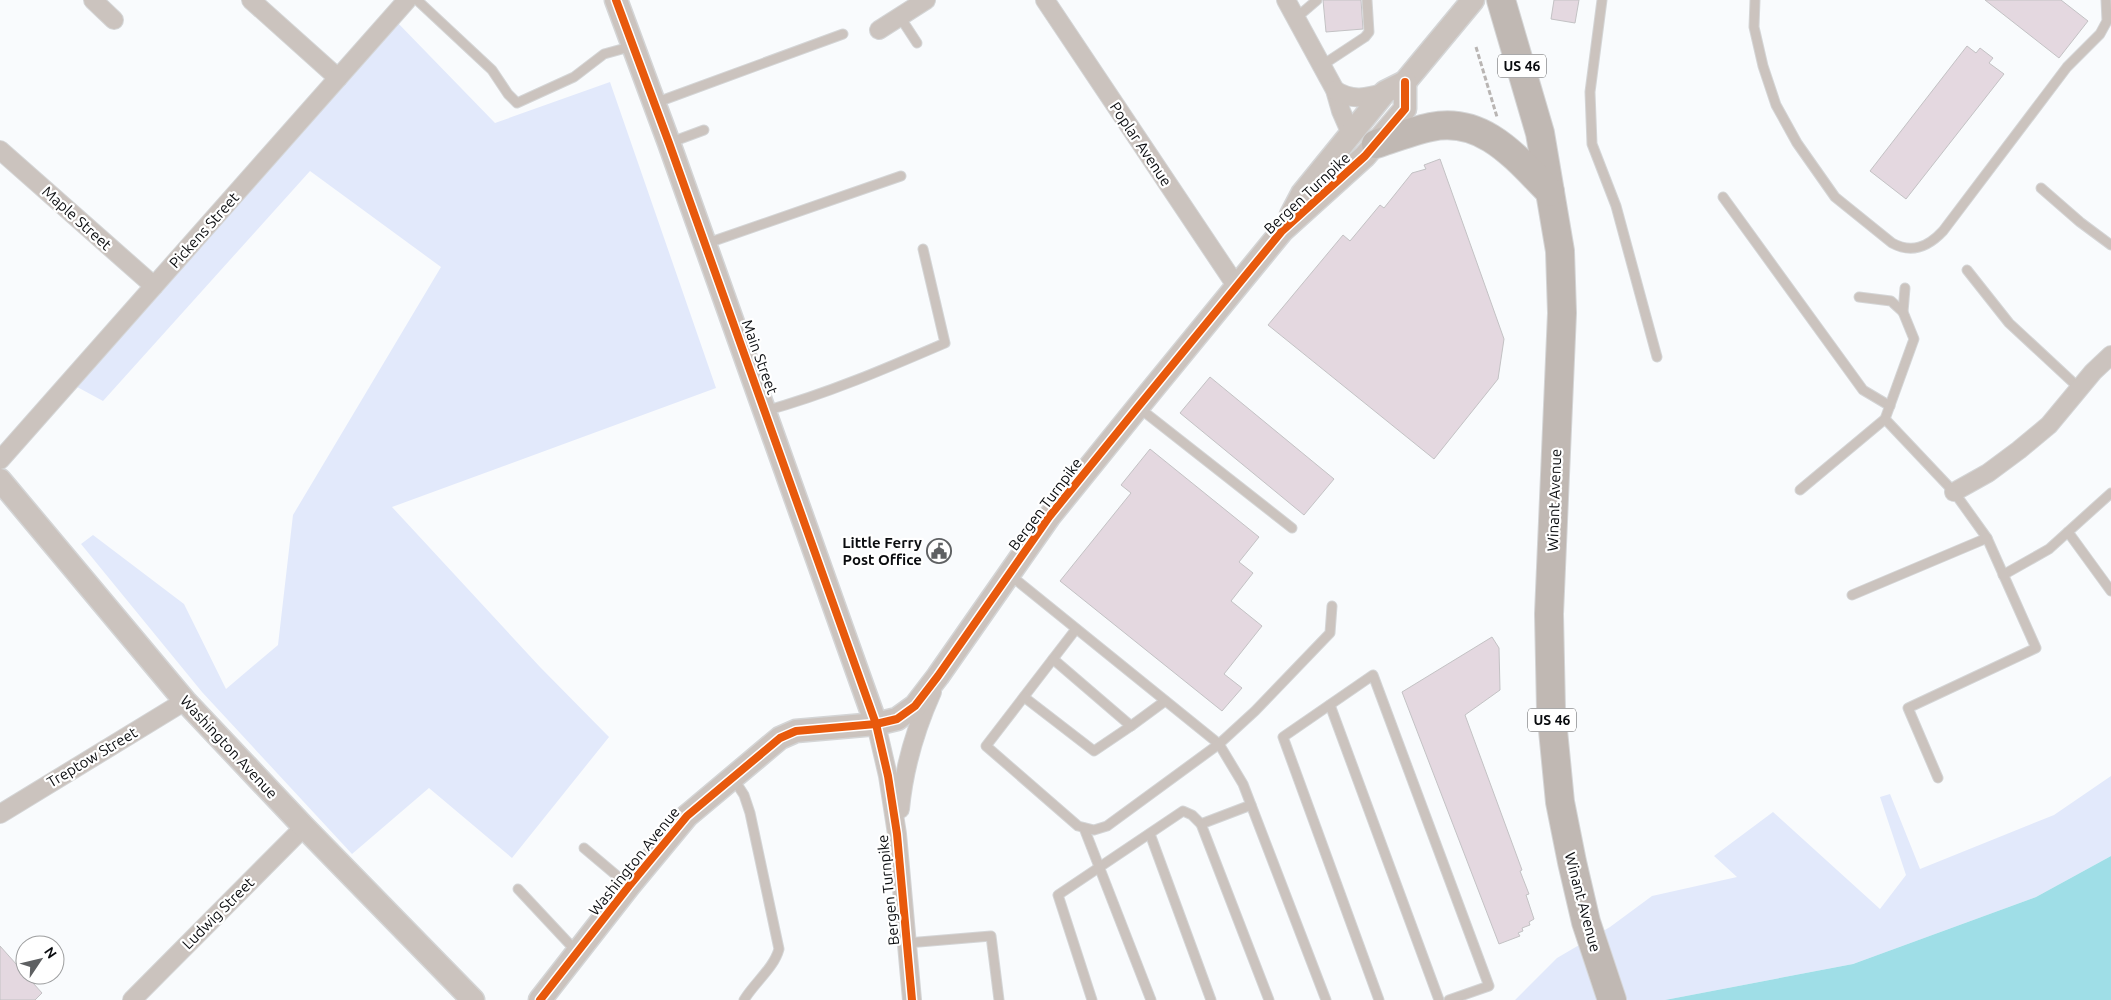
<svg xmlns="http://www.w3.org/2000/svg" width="2111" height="1000" font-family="Ubuntu,sans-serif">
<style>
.green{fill:#e2e9fb}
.water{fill:#9fdee7}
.building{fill:#e4d8e0;stroke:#c3c2c4}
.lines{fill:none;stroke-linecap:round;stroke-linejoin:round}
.service-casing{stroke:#d4d5d6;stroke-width:11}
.minor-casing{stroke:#d4d5d6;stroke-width:20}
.tertiary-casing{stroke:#d4d5d6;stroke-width:25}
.trunk-casing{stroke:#d4d5d6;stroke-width:30}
.path{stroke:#b9b5b3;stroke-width:3;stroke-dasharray:5 2.5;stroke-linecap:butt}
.service{stroke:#cbc3be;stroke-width:9}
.minor{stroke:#cbc3be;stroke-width:18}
.tertiary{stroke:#cbc3be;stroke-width:22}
.trunk{stroke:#c0b8b3;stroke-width:28}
.cycleway-casing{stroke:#fff;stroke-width:11}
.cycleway{stroke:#e8590c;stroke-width:8}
.labels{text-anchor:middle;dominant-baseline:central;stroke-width:4.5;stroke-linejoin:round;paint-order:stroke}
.shield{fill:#fff;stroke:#545557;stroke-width:1}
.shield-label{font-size:14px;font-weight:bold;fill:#0a0c0f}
.street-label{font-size:15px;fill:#0a0c0f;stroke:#fff}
.poi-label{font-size:15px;font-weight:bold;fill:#0a0c0f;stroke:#fff;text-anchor:end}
</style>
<rect width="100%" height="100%" fill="#f9fbfd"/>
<g class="green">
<path d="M394 19 495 123 610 82 716 388 392 507 540 667 609 737 512 858 429 788 352 854 202 692 81 544 93 535 184 604 226 689 278 645 293 515 441 267 310 171 103 401 68 382Z"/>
<path d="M2111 776V856L2036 897 1853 964 1665 1000H1515L1557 958 1610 927 1652 896 1737 877 1714 856 1773 812 1880 909 1906 875 1880 797 1890 794 1920 869 2054 815Z"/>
</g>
<path class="water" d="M2111 856V1000H1665L1853 964 2036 897Z"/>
<g class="building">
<path d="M1323 0H1361L1363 29 1326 32Z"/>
<path d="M1554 0H1579L1575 23 1551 19Z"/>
<path d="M1985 0H2061L2088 21 2059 58Z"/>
<path d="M1967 46 1976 53 1980 48 1993 58 1989 63 2004 74 1906 199 1870 171Z"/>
<path d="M1440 159 1504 339 1498 379 1434 459 1268 325 1343 235 1350 241 1380 205 1384 208 1412 173 1426 169 1424 165Z"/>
<path d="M1210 377 1334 479 1304 515 1180 413Z"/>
<path d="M1150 449 1259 537 1239 562 1253 573 1231 601 1262 626 1224 674 1242 688 1222 711 1060 581 1131 493 1121 485Z"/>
<path d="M1492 637 1499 648 1500 690 1465 715 1522 870 1520 871 1529 894 1526 895 1534 919 1529 922 1530 925 1522 928 1523 931 1518 933 1520 936 1499 944 1402 692Z"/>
<path d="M0 946 42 993 35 1000H0Z"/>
</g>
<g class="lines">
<defs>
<g id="service">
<path d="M417 0 492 70 508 94 517 103 574 77 604 54 633 46"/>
<path d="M1602 0 1590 92 1592 144 1616 206 1657 357"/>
<path d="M1755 0 1754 27 1763 66 1776 105 1797 143 1835 197 1892 243C1912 254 1928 247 1943 231L2067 67 2100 34 2107 21 2106 0"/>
<path d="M900 17 917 43"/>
<path d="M1296 18 1317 0"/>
<path d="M1321 66 1365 37 1369 32 1367 0"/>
<path d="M655 103 843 34"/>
<path d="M669 143 704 130"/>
<path d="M2041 188 2080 222 2111 245"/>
<path d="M1723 197 1863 390 1890 406"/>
<path d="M705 244 901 176"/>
<path d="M1967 270 2009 323 2079 388"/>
<path d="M1859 297 1891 301 1903 312"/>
<path d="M1138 407 1292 528"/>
<path d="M765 411C827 394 887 368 945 343L923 249"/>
<path d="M1885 419 1954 492 1987 538"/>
<path d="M1800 490 1885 419 1914 339 1903 312 1905 288"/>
<path d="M2068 532 2111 591"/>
<path d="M1010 575 1219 744 1243 784 1326 1000"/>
<path d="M2003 575 2049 549 2111 493"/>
<path d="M1852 595 1987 538 2036 648 1908 708 1938 778"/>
<path d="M1076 629 986 746 1078 826 1094 830 1107 826 1219 744 1255 711 1330 633 1332 606"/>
<path d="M1024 697 1094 751 1131 726 1053 659"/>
<path d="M1330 705 1439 1000"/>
<path d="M1131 726 1165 701"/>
<path d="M733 778 744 795 750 813 779 949C774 968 754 983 744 1000"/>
<path d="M1201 824 1251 805"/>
<path d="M1084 828 1151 1000"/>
<path d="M1150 834 1211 1000"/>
<path d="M584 848 629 886"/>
<path d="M518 889 576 951"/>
<path d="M907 943 991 936 999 1000"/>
<path d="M1092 1000 1058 895 1183 811 1192 815 1201 824 1269 1000"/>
<path d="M1379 1000 1283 737 1373 675 1489 986 1449 1000"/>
</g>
<g id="minor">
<path d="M93 0 114 20"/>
<path d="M251 0 338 78"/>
<path d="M1045 0 1237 287"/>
<path d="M1286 0 1335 90 1341 111 1351 134"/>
<path d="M879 30 926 0"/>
<path d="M1335 90C1351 101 1367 98 1385 92"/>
<path d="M0 150 154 286"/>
<path d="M0 460 407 0"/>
<path d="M1954 492 1988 473 2019 450 2049 425 2093 372 2111 355"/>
<path d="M876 724 888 776 897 834 912 1000"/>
<path d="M900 809C904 767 915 730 932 692"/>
<path d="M0 814 185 701"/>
<path d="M132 1000 304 827"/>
</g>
<g id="tertiary">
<path d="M616 0 669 143 876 724"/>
<path d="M1291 215 1302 194 1385 92 1405 82 1473 0"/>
<path d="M0 480 185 701 304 827 473 1000"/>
<path d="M540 1000 629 886 687 816 780 738 796 731 876 724 897 719 915 706 938 676 1049 517 1138 407 1282 231 1365 156 1405 109V82"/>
</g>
<g id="trunk">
<path d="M1501 0 1540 133 1560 251 1562 313 1549 614 1551 710 1560 802 1572 862 1586 922 1612 1000"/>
<path d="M1376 144C1394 138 1412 131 1431 127 1484 116 1517 159 1550 192"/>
</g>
</defs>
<use href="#service" class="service-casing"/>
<use href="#minor" class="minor-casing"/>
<use href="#tertiary" class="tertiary-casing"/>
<use href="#trunk" class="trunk-casing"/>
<path class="path" d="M1476 47 1497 117"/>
<use href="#service" class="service"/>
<use href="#minor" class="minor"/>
<use href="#tertiary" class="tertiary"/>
<use href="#trunk" class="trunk"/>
<defs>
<g id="cycleway">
<path d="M616 0 669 143 876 724 888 776 897 834 912 1000"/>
<path d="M540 1000 629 886 687 816 780 738 796 731 876 724 897 719 915 706 938 676 1049 517 1138 407 1282 231 1365 156 1405 109V82"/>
</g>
</defs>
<use href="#cycleway" class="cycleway-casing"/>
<use href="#cycleway" class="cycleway"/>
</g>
<defs>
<symbol id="civic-ring" viewBox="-11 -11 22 22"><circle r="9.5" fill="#fff" stroke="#5e6062" stroke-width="1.5"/><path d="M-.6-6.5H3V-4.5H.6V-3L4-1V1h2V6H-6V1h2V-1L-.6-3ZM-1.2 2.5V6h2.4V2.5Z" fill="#5e6062"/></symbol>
</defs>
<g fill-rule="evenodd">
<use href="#civic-ring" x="925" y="537" width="28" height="28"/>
</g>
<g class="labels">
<g class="shield">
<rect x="1498" y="54.5" width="48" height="23" rx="4"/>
<rect x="1528" y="708.5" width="48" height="23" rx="4"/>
</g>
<g class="shield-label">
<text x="1522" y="66">US 46</text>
<text x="1552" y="720">US 46</text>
</g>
<g class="street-label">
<text transform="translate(1141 144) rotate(56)">Poplar Avenue</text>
<text transform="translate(1307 193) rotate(-43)">Bergen Turnpike</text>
<text transform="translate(77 218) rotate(42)">Maple Street</text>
<text transform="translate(204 230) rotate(-48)">Pickens Street</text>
<text transform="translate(760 357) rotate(70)">Main Street</text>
<text transform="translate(1554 500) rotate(-88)">Winant Avenue</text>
<text transform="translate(1045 504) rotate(-53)">Bergen Turnpike</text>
<text transform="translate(229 747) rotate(47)">Washington Avenue</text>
<text transform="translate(92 757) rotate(-31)">Treptow Street</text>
<text transform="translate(634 861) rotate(-51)">Washington Avenue</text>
<text transform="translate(888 890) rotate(-96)">Bergen Turnpike</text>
<text transform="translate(1583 902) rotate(75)">Winant Avenue</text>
<text transform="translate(218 913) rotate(-45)">Ludwig Street</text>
</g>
<g class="poi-label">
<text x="922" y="542">Little Ferry<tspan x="922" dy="17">Post Office</tspan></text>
</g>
</g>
<g transform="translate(40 960) rotate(55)"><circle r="24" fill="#ffffff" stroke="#9d9e9f"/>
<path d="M0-4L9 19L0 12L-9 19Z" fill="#5e6062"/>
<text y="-8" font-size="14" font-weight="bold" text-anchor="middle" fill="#0a0c0f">N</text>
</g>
</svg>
